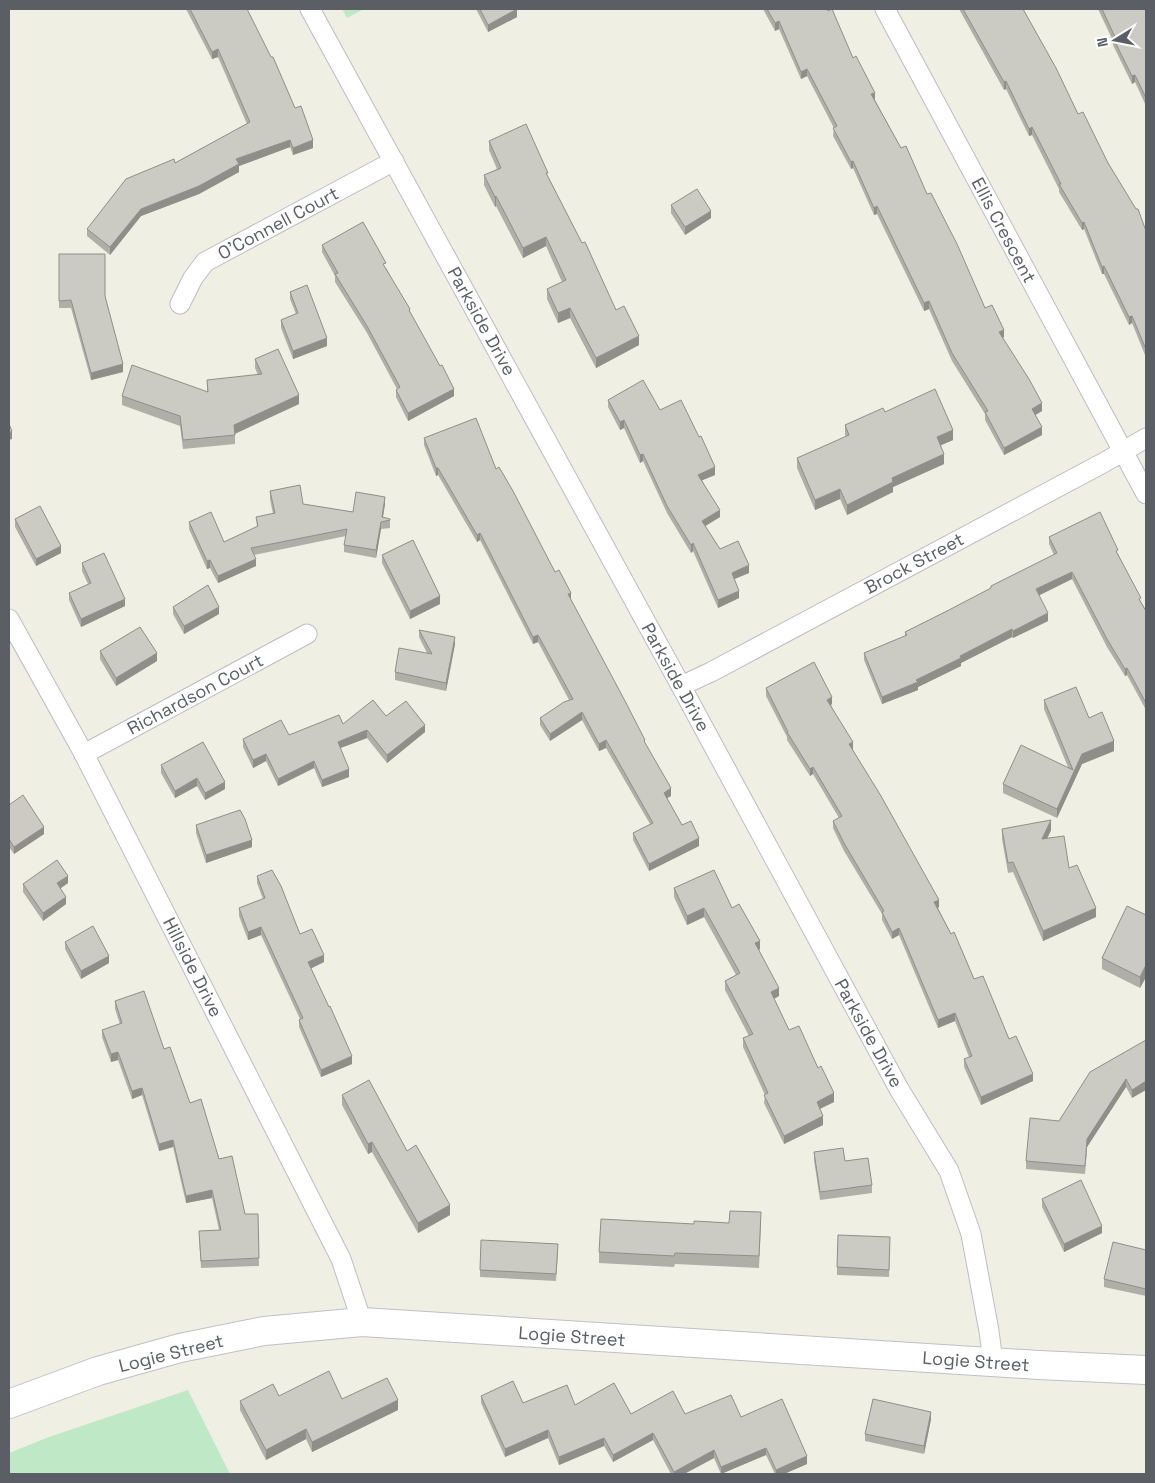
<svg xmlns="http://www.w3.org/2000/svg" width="1155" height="1483" font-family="'Space Grotesk',sans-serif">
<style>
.green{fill:#bfe8c6}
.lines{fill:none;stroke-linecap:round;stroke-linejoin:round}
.street-casing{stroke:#bcbdc4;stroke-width:21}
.secondary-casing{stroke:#bec0c8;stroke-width:30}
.street{stroke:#fff;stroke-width:19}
.secondary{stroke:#fff;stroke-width:28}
.wall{fill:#afafa8}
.shaded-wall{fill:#8f8e88}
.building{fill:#cccbc3;stroke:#8f8e88}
.labels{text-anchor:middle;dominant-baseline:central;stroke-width:4;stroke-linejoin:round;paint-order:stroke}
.street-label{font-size:18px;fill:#5c5e66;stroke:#fff}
</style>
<rect width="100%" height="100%" fill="#efefe4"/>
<g class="green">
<path d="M342 9H364L347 18Z"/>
<path d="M188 1390 230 1474H9V1453L49 1437Z"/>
</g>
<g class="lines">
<defs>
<g id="street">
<path d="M310 9 681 686 899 1089 949 1171 971 1234 989 1331 993 1362"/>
<path d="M885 9 1146 494"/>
<path d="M180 304 193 278 205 262 394 161"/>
<path d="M9 619 84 754 341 1259 362 1322"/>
<path d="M681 686 711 672 1103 463 1146 438"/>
<path d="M84 754 307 634"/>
</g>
<path id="secondary" d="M9 1404 98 1371 180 1348 264 1331 362 1322 1039 1365 1146 1370"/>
</defs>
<use href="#street" class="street-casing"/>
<use href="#secondary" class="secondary-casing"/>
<use href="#street" class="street"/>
<use href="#secondary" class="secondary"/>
</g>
<g class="wall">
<path d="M186 9H247L313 148 293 155 290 147 239 166V172L199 194 141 216 110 255 87 236V229L175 163 247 124 218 57 212 59Z"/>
<path d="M476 9H517V17L488 32Z"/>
<path d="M763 9H827L875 100 901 148 927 194 985 308 1004 337 1003 338 1042 411 1035 415 1042 435 1004 455 985 420V414L952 361 929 309 924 311 877 214 874 215 853 168 851 169 833 136 834 128 807 76 801 79 779 29 775 31Z"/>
<path d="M959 9H1023L1078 114 1108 163 1146 231V354L1145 355 1132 323 1129 325 1104 274H1102L1084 229 1082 230 1059 192V189L1032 135 1029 136 1006 89 1004 90Z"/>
<path d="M1098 9H1146V106L1135 82 1132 84 1113 45V41Z"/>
<path d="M489 141 548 177 616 310 639 345 596 368 570 318 558 323 547 299V289L562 282 546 246 523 258 496 206 495 207 484 185V175L497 169 489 150Z"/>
<path d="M671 205 711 218 685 235 671 213Z"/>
<path d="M322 245 386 268 410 312 454 396 408 421 396 397V390L397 389 367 333 335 282V276L322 252Z"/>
<path d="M59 254 105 296 123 372 91 380 71 308H59Z"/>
<path d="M290 292 327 346 293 359 281 328V320L296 314 290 299Z"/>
<path d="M255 359 299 404 235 434V444L183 449 180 426 122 405V396L207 392V380L258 375 255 368Z"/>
<path d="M608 400 660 410 715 475 702 480 720 517 705 526 720 549 749 573 734 579 739 598 718 608 693 551 691 553 667 513 643 461 640 463 624 428 620 430 608 407Z"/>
<path d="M885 412 953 440 941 445 944 464 893 487V492L847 515 840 499 815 510 797 468V458L846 437 845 435V425Z"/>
<path d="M424 438 496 469 571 600 645 743 671 796 667 798 682 825 699 846 649 871 633 840V833L650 824 606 748 599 751 582 720 550 741 540 725V718L569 700 538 642 533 644 480 540 477 542 438 475 436 476 424 445Z"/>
<path d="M270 491 303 504 353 512 385 504 383 517 390 519V528L381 529 376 558 344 552V545L346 536 254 555 256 566 218 583 210 568 207 569 189 529V522L224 542 257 527 256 517 273 514 270 499Z"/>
<path d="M15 519 61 553 36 566 15 527Z"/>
<path d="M1049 537 1118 554 1141 602 1146 611V710L1127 675 1125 676 1107 647 1072 579 1039 595 1048 621 1013 638 1012 637 961 663V666L918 687V690L882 704 864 660V653L905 636V632L991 589V586L1054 555 1049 544Z"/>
<path d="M382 555 440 604 410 619 382 563Z"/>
<path d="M82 563 125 606 81 627 69 600V593L88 584 82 571Z"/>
<path d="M173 607 219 614 184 634 173 614Z"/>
<path d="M419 630 455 644 446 691 395 680V672L427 653 419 637Z"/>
<path d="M100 651 157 661 116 686 100 659Z"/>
<path d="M766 688 832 704 831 705 853 750 939 907 938 908 974 979 1009 1039 1033 1081 981 1105 964 1067V1059L969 1057 955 1021 938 1028 899 935 892 939 882 920V914L844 851 833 828V821L839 818 813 774 810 776 787 740V737L766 696Z"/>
<path d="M1044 700 1089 718 1114 751 1082 764 1057 818 1003 793V784L1068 767 1044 709Z"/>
<path d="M386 716 425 732 387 763 367 738 340 748 349 777 322 787 314 768 278 786 266 761 253 768 243 747V739L289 735Z"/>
<path d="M161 765 225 789 205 800 197 786 175 798 161 773Z"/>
<path d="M9 805 44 834 14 854 9 847Z"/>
<path d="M196 825 252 847 206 863 196 833Z"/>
<path d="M1002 829 1051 830 1047 839 1069 868 1096 917 1043 941 1013 872 1008 873 1002 839Z"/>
<path d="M257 876 300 934 324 962 311 968 352 1064 321 1077 299 1027V1020L300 1019 261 935 248 940 239 916V908L263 899 257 883Z"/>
<path d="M68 883 60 888 66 904 43 921 23 892V884Z"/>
<path d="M674 888 732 908 760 949 759 950 779 996 774 999 789 1030 834 1102 820 1109 823 1125 784 1144 764 1103 765 1095 743 1047V1038L749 1036 725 990V981L736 975 704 917 687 925 674 897Z"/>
<path d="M1146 915V977L1140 988 1102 969V958Z"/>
<path d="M65 942 109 963 81 979 65 949Z"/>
<path d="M115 1001 164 1049 190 1103 219 1159 245 1214H258L259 1266 201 1268 199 1238 219 1230 212 1198 186 1203 173 1147 159 1151 142 1095 132 1099 118 1060 111 1062 102 1037V1030L120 1024 115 1009Z"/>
<path d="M1146 1040 1132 1098 1126 1087 1087 1147 1085 1174 1026 1169V1161L1059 1121Z"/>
<path d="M342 1095 450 1215 418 1233 372 1152 368 1154 342 1105Z"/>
<path d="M814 1152 845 1161 872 1185V1193L820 1200 814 1160Z"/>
<path d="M1042 1199 1102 1233 1064 1252 1042 1207Z"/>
<path d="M729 1223H761L759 1268 675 1264 674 1267 599 1263V1252L694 1224Z"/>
<path d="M890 1245 889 1277 837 1275V1267Z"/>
<path d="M1146 1250V1296L1104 1287V1279Z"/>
<path d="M558 1252 556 1281 480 1277V1270Z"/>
<path d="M279 1396 342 1399 398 1410 312 1452 306 1439 266 1460 240 1410V1401Z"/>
<path d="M481 1396 523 1403 575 1405 631 1414H685L741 1417 807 1464 784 1474H775L766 1455 721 1474 714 1458 684 1474H671L653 1440 613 1462 604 1446 559 1465 548 1438 505 1457 481 1403Z"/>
<path d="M931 1419 924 1454 865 1441V1434Z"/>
</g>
<g class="shaded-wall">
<path d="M517 9V17L488 32V25Z"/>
<path d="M779 21V29L775 31V23Z"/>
<path d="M218 49V57L212 59V52Z"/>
<path d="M807 69V76L801 79V72Z"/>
<path d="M1135 75V82L1132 84V76Z"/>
<path d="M1006 81V89L1004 90V82Z"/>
<path d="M875 93V100L871 94Z"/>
<path d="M1032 127V135L1029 136V129Z"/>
<path d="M290 140V147L239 166V172L199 194 141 216 110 255V247L141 209 236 159Z"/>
<path d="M313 140V148L293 155V148Z"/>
<path d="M853 161V168L851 169V162Z"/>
<path d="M496 196V206L495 207V197Z"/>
<path d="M877 206V214L874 215V208Z"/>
<path d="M711 211V218L685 235V227Z"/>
<path d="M1084 222V229L1082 230V223Z"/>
<path d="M546 237V246L523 258V248Z"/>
<path d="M1104 266V274H1102V267Z"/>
<path d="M929 301V309L924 311V303Z"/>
<path d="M570 308V318L558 323V313Z"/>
<path d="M1132 316V323L1129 325V317Z"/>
<path d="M1004 330V337L999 339V332Z"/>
<path d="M639 336V345L596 368V358Z"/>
<path d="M327 338V346L293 359V351Z"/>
<path d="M123 364V372L91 380V373Z"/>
<path d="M454 389V396L408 421V413Z"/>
<path d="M299 395V404L234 434V425Z"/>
<path d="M1042 403V411L1032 417V409Z"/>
<path d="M624 420V428L620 430V422Z"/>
<path d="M1042 427V435L1004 455V448Z"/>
<path d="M953 430V440L937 447V437Z"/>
<path d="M12 431V439L9 440V433Z"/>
<path d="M643 454V461L640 463V455Z"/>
<path d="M944 454V464L893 487V492L847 515V505L892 478Z"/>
<path d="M715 467V475L698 482V475Z"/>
<path d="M436 468H438V475L436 476Z"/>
<path d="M840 489V499L815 510V500Z"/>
<path d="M385 497V504L382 522V517Z"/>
<path d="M720 510V517L702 528V521Z"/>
<path d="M381 522V529L376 558V550Z"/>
<path d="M480 533V540L477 542V535Z"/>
<path d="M693 543V551L691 553V545Z"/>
<path d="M61 546V553L36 566V559Z"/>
<path d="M256 559V566L218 583V576Z"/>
<path d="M210 560V568L207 569V561Z"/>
<path d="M749 565V573L732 580V573Z"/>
<path d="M1072 572V579L1036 597V589Z"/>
<path d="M739 591V598L718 608V600Z"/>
<path d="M571 593V600L568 594Z"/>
<path d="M440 596V604L410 619V611Z"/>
<path d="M125 599V606L81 627V619Z"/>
<path d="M219 607V614L184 634V626Z"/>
<path d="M1048 613V621L1013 638V631Z"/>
<path d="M1012 629V637L961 663V666L918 687V690L882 704V697Z"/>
<path d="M538 635V642L533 644V637Z"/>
<path d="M455 637V644L446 691V683Z"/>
<path d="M157 653V661L116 686V678Z"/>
<path d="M1127 668V675L1125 676V669Z"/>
<path d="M832 697V704L827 707V700Z"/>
<path d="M582 712V720L550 741V734Z"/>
<path d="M425 725V732L387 763V755Z"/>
<path d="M367 730V738L338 749V742Z"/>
<path d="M606 740V748L599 751V744Z"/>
<path d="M1114 741V751L1082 764 1057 818V809L1082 754Z"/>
<path d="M853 742V749L849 752V744Z"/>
<path d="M266 754V761L253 768V760Z"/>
<path d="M314 761V768L278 786V779Z"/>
<path d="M813 767V774L810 776V769Z"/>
<path d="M349 769V777L322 787V780Z"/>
<path d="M197 778V786L175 798V791Z"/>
<path d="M225 782V789L205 800V793Z"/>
<path d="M671 788V796L664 800V793Z"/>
<path d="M1051 820V830L1042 849V839Z"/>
<path d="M44 827V834L14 854V847Z"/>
<path d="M699 838V846L649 871V864Z"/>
<path d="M252 840V847L206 863V855Z"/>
<path d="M68 876V883L57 891V883Z"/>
<path d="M66 897V904L43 921V913Z"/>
<path d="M939 900V907L934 910V902Z"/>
<path d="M704 908V917L687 925V916Z"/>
<path d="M1096 908V917L1043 941V931Z"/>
<path d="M261 927V935L248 940V932Z"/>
<path d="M899 928V935L892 939V932Z"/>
<path d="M760 941V949L755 952V943Z"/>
<path d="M324 955V962L308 970V962Z"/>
<path d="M109 956V963L81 979V971Z"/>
<path d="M1146 965V977L1140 988V977Z"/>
<path d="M779 988V996L771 1000V992Z"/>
<path d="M955 1013V1021L938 1028V1020Z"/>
<path d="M118 1052V1060L111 1062V1054Z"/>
<path d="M352 1056V1064L321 1077V1070Z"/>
<path d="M1033 1074V1081L981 1105V1097Z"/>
<path d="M1126 1079V1087L1087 1147 1085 1174 1087 1139Z"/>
<path d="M1146 1081V1090L1132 1098V1090Z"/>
<path d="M142 1088V1095L132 1099V1091Z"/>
<path d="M834 1093V1102L817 1110V1102Z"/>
<path d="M823 1116V1125L784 1144V1136Z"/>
<path d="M173 1140V1147L159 1151V1144Z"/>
<path d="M372 1142V1152L368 1154V1144Z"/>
<path d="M212 1190V1198L186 1203V1196Z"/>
<path d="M450 1205V1215L418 1233V1223Z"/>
<path d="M1102 1226V1233L1064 1252V1244Z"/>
<path d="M398 1400V1410L312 1452V1442Z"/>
<path d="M931 1412V1419L924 1454V1446Z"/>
<path d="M306 1429V1439L266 1460V1450Z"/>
<path d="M548 1430V1438L505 1457V1449Z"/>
<path d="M653 1433V1440L613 1462V1455Z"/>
<path d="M604 1438V1446L559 1465V1457Z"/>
<path d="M766 1448V1455L721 1474V1467Z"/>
<path d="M714 1450V1458L684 1474H674V1472Z"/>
<path d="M807 1456V1464L784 1474H776V1470Z"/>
</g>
<g class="building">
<path d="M190 9H247L271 57H273L295 108 301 106 313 140 293 148 290 140 236 159 239 164 199 186 141 209 110 247 87 229 126 179 174 159 175 163 250 122 218 49 212 52Z"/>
<path d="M480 9H517L488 25Z"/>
<path d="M767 9H827L828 11 832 9 853 58 856 56 875 93 871 94 901 148 906 146 927 194 931 193 957 244 985 308 992 305 1004 330 999 332 1029 379 1042 403 1032 409 1042 427 1004 448 985 412 988 411 952 353 929 301 924 303 877 206 874 208 853 161 851 162 833 128 837 126 807 69 801 72 779 21 775 23Z"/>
<path d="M963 9H1023L1056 68 1078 114 1083 112 1108 163 1136 209H1138L1146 231V347H1145L1132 316 1129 317 1104 266 1102 267 1084 222 1082 223 1059 184H1061L1032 127 1029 129 1006 81 1004 82Z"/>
<path d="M1102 9H1146V98L1135 75 1132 76 1113 38 1115 37Z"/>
<path d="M526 124 548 173H546L582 243 585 242 616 310 624 306 639 336 596 358 570 308 558 313 547 289 566 280 546 237 523 248 496 196 495 197 484 175 501 168 489 141Z"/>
<path d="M697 189 711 211 685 227 671 205Z"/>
<path d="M363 222 386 263 383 264 410 309 409 310 440 366 442 365 454 389 408 413 396 390 400 387 367 326 335 274 338 273 322 245Z"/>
<path d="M59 254H105V296L123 364 91 373 71 300 59 301Z"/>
<path d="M307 285 327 338 293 351 281 320 298 313 290 292Z"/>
<path d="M278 349 299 395 234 425 235 435 183 440 180 416 122 396 132 365 208 392 207 380 262 374 255 359Z"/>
<path d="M643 380 660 410 681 400 699 437 701 436 715 467 698 475 720 510 702 521 720 549 738 541 749 565 732 573 739 591 718 600 693 543 691 545 667 506 643 454 640 455 624 420 620 422 608 400Z"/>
<path d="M935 389 953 430 937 437 944 454 892 478 893 482 847 505 840 489 815 500 797 458 849 435 845 425 883 408 885 412Z"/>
<path d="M476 418 496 469 499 467 513 491 555 572 559 570 571 593 568 594 625 701 645 740 644 741 671 788 664 793 682 825 691 821 699 838 649 864 633 833 653 823 606 740 599 744 582 712 550 734 540 718 564 702 573 699 538 635 533 637 480 533 477 535 438 468H436L424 438Z"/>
<path d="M9 424 12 431 9 433Z"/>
<path d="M300 485 303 504 353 512 356 492 385 497 382 517 390 519V520L381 522 376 550 344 545 347 529 251 548 256 559 218 576 210 560 207 561 189 522 211 512 224 542 258 526 256 517 275 513 270 491Z"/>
<path d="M40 506 61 546 36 559 15 519Z"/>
<path d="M1100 512 1118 550 1116 551 1141 598 1139 599 1146 611V703L1127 668 1125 669 1107 639 1072 572 1036 589 1048 613 1013 631 1012 629 960 656 961 658 916 680 918 682 882 697 864 653 907 635 905 632 947 611 991 588V586L1057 553 1049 537Z"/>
<path d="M413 540 440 596 410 611 382 555Z"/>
<path d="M104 553 125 599 81 619 69 593 91 583 82 563Z"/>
<path d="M208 585 219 607 184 626 173 607Z"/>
<path d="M140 627 157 653 116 678 100 651Z"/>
<path d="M419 630 455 637 446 683 395 672 399 648 432 654Z"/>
<path d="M814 662 832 697 827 700 853 742 849 744 881 796 939 900 934 902 951 934 954 932 974 979 983 976 1009 1039 1016 1036 1033 1074 981 1097 964 1059 972 1056 955 1013 938 1020 899 928 892 932 882 912 884 911 844 843 833 821 842 816 813 767 810 769 787 732H788L766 688Z"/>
<path d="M1076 687 1089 718 1102 712 1114 741 1082 754 1057 809 1003 784 1021 745 1073 770 1044 700Z"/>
<path d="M373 700 386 716 406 701 425 725 387 755 367 730 338 742 349 769 322 780 314 761 278 779 266 754 253 760 243 739 281 720 289 735 339 715 343 724Z"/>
<path d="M203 742 225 782 205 793 197 778 175 791 161 765Z"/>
<path d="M23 795 44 827 14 847 9 839V805Z"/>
<path d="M240 810 245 819 252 840 206 855 196 825Z"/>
<path d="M1051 820 1042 839 1064 836 1069 868 1077 865 1096 908 1043 931 1013 862 1008 863 1002 829Z"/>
<path d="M57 860 68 876 57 883 66 897 43 913 23 884Z"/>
<path d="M272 870 281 886 300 934 312 929 324 955 308 962 329 1007 330 1006 352 1056 321 1070 299 1020 303 1018 261 927 248 932 239 908 265 898 257 876Z"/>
<path d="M714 870 732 908 739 904 760 941 755 943 779 988 771 992 789 1030 799 1026 818 1068 821 1066 834 1093 817 1102 823 1116 784 1136 764 1095 768 1093 743 1038 753 1034 725 981 740 973 704 908 687 916 674 888Z"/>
<path d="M1127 906 1146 915V965L1140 977 1102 958Z"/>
<path d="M93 926 109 956 81 971 65 942Z"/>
<path d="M144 991 164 1049 170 1047 190 1103 201 1099 219 1159 232 1156 245 1214H258L259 1258 201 1261 199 1231 221 1230 212 1190 186 1196 173 1140 159 1144 142 1088 132 1091 118 1052 111 1054 102 1030 122 1023 115 1001Z"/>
<path d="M1146 1040V1081L1132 1090 1126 1079 1087 1139 1085 1166 1026 1161 1030 1118 1059 1121 1090 1072Z"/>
<path d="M369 1080 407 1151 416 1145 450 1205 418 1223 372 1142 368 1144 342 1095Z"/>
<path d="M843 1148 845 1161 868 1158 872 1185 820 1192 814 1152Z"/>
<path d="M1081 1180 1102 1226 1064 1244 1042 1199Z"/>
<path d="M730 1211 761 1212 759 1256 675 1253 674 1256 599 1252 601 1219 694 1224V1221L729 1223Z"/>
<path d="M838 1235 890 1237 889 1270 837 1267Z"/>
<path d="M481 1240 558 1244 556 1274 480 1270Z"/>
<path d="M1113 1242 1146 1250V1289L1104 1279Z"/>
<path d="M329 1371 342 1399 387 1378 398 1400 312 1442 306 1429 266 1450 240 1401 273 1384 279 1396Z"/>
<path d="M513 1381 523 1403 567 1385 575 1405 614 1383 631 1414 673 1391 685 1414 731 1395 741 1417 782 1399 807 1456 776 1470 766 1448 721 1467 714 1450 674 1472 653 1433 613 1455 604 1438 559 1457 548 1430 505 1449 481 1396Z"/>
<path d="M873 1399 931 1412 924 1446 865 1434Z"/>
</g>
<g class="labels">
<g class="street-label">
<text transform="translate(278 223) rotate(-28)">O'Connell Court</text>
<text transform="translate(1004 230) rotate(62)">Ellis Crescent</text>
<text transform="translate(482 321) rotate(61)">Parkside Drive</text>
<text transform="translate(914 563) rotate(-28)">Brock Street</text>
<text transform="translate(676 677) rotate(61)">Parkside Drive</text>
<text transform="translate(195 694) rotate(-28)">Richardson Court</text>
<text transform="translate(193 967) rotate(63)">Hillside Drive</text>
<text transform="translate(869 1033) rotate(61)">Parkside Drive</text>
<text transform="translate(572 1336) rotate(4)">Logie Street</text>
<text transform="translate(171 1353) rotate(-14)">Logie Street</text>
<text transform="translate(976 1361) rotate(4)">Logie Street</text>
</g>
</g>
<rect width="1155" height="1483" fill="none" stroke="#5c5e66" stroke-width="20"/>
<g transform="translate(1115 40) rotate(260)" stroke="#ffffff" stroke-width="4" paint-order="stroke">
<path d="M0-4L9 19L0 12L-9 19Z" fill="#5c5e66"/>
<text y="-8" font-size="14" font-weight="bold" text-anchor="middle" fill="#5c5e66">N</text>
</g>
</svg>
